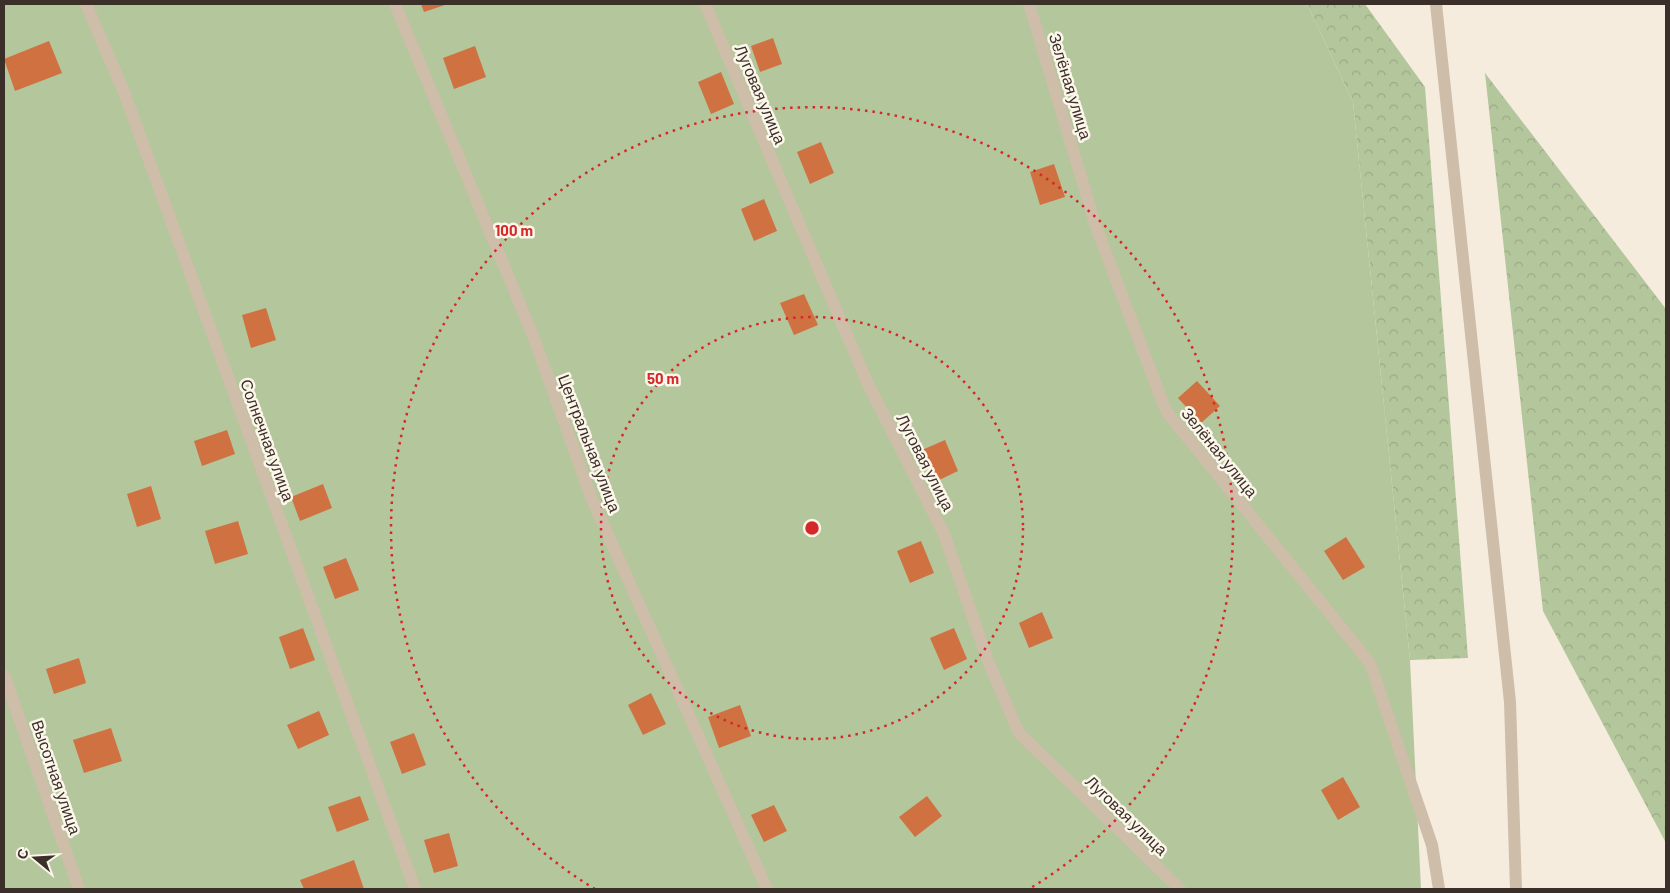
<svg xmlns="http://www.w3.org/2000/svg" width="1670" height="893" font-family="Barlow,sans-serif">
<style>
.forest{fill:url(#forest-crowns)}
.garden{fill:#b4c69c}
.building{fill:#d07141}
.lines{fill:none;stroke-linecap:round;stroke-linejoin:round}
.minor{stroke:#cebda9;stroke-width:12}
.ring{fill:none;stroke:#d62828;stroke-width:2.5;stroke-dasharray:2.5 5}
.labels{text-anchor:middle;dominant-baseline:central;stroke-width:5;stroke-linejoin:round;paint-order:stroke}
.street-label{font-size:16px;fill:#3b3029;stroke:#fcf6eb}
.centre{fill:#d62828;stroke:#fcf6eb;stroke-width:2.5}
.ring-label{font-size:15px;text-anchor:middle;font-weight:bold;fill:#d62828;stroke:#fcf6eb;stroke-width:5;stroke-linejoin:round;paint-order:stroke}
</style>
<defs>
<pattern id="forest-crowns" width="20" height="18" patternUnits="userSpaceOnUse" patternTransform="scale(1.25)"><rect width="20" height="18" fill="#b4c69c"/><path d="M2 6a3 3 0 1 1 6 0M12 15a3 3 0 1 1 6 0" fill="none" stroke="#9caa86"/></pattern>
</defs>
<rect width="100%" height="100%" fill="#f5ecde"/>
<g class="forest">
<path d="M1307 4H1365L1425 87 1468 658 1410 660 1353 102Z"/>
<path d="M1485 73 1666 309V843L1543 611Z"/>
</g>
<path class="garden" d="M4 4H1307L1353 102 1410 660 1421 889H4Z"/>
<g class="building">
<path d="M421 4H448L424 12Z"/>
<path d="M773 38 782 64 760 72 751 46Z"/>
<path d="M49 41 62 73 15 91 4 59Z"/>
<path d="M475 46 486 77 454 89 443 58Z"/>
<path d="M721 72 734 104 711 114 698 82Z"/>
<path d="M821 142 834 173 810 184 797 152Z"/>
<path d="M1054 164 1065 197 1040 205 1030 172Z"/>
<path d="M764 199 777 231 754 241 741 209Z"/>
<path d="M804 294 818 325 794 335 780 303Z"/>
<path d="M266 308 276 340 251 348 242 315Z"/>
<path d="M1197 381 1220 406 1201 423 1178 398Z"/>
<path d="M227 430 235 454 202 466 194 441Z"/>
<path d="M945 440 958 471 935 482 922 450Z"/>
<path d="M323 484 332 508 300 521 291 497Z"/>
<path d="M151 486 161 519 137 527 127 494Z"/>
<path d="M238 521 248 554 215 564 205 531Z"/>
<path d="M1346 537 1365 567 1343 580 1324 551Z"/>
<path d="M921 541 934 573 910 583 897 551Z"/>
<path d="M346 558 359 590 335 599 323 567Z"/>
<path d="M1042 612 1053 638 1029 648 1019 623Z"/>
<path d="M303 628 315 660 290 669 279 637Z"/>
<path d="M954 628 967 659 944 670 930 638Z"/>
<path d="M79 658 86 683 54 694 46 669Z"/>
<path d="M651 693 666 724 643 735 628 705Z"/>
<path d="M740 705 751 736 719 748 708 717Z"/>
<path d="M319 711 329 735 298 749 287 725Z"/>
<path d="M111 728 122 761 84 773 73 740Z"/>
<path d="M414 733 426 765 402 774 390 742Z"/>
<path d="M1343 777 1360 807 1338 820 1321 790Z"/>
<path d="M360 796 369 820 337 832 328 807Z"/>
<path d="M927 796 942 816 915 837 899 817Z"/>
<path d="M774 805 787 831 764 842 751 815Z"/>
<path d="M449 833 458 866 434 873 424 840Z"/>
<path d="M354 860 364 889H304L300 880Z"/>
</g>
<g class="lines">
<g class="minor">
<path d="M86 4 124 92 415 889"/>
<path d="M395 4 534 338 591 497 767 889"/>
<path d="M705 4 868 384 944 534 988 661 1019 733 1180 889"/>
<path d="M1029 4 1096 227 1166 411 1370 663 1432 845 1439 889"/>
<path d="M1436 4 1510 702 1516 889"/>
<path d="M4 675 79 889"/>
</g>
</g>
<g class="ring">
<circle cx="812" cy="528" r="211"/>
<path d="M595 889A421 421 0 1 1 1029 889"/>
</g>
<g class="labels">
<g class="street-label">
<text transform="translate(1071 86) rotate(73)">Зелёная улица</text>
<text transform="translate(761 94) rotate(67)">Луговая улица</text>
<text transform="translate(268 440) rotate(70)">Солнечная улица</text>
<text transform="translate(590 443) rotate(69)">Центральная улица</text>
<text transform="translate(1220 452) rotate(51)">Зелёная улица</text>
<text transform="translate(926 462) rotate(63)">Луговая улица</text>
<text transform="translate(57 777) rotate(71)">Высотная улица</text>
<text transform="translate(1127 815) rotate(44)">Луговая улица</text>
</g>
</g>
<circle cx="812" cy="528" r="8" class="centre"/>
<g class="ring-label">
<text x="514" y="236">100 m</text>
<text x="663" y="384">50 m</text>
</g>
<rect width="1670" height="893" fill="none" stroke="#3b3029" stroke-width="10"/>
<g transform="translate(35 858) rotate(288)" stroke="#fcf6eb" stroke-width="4" paint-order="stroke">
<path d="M0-4L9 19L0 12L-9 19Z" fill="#3b3029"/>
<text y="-8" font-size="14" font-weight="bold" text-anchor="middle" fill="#3b3029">С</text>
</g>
</svg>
